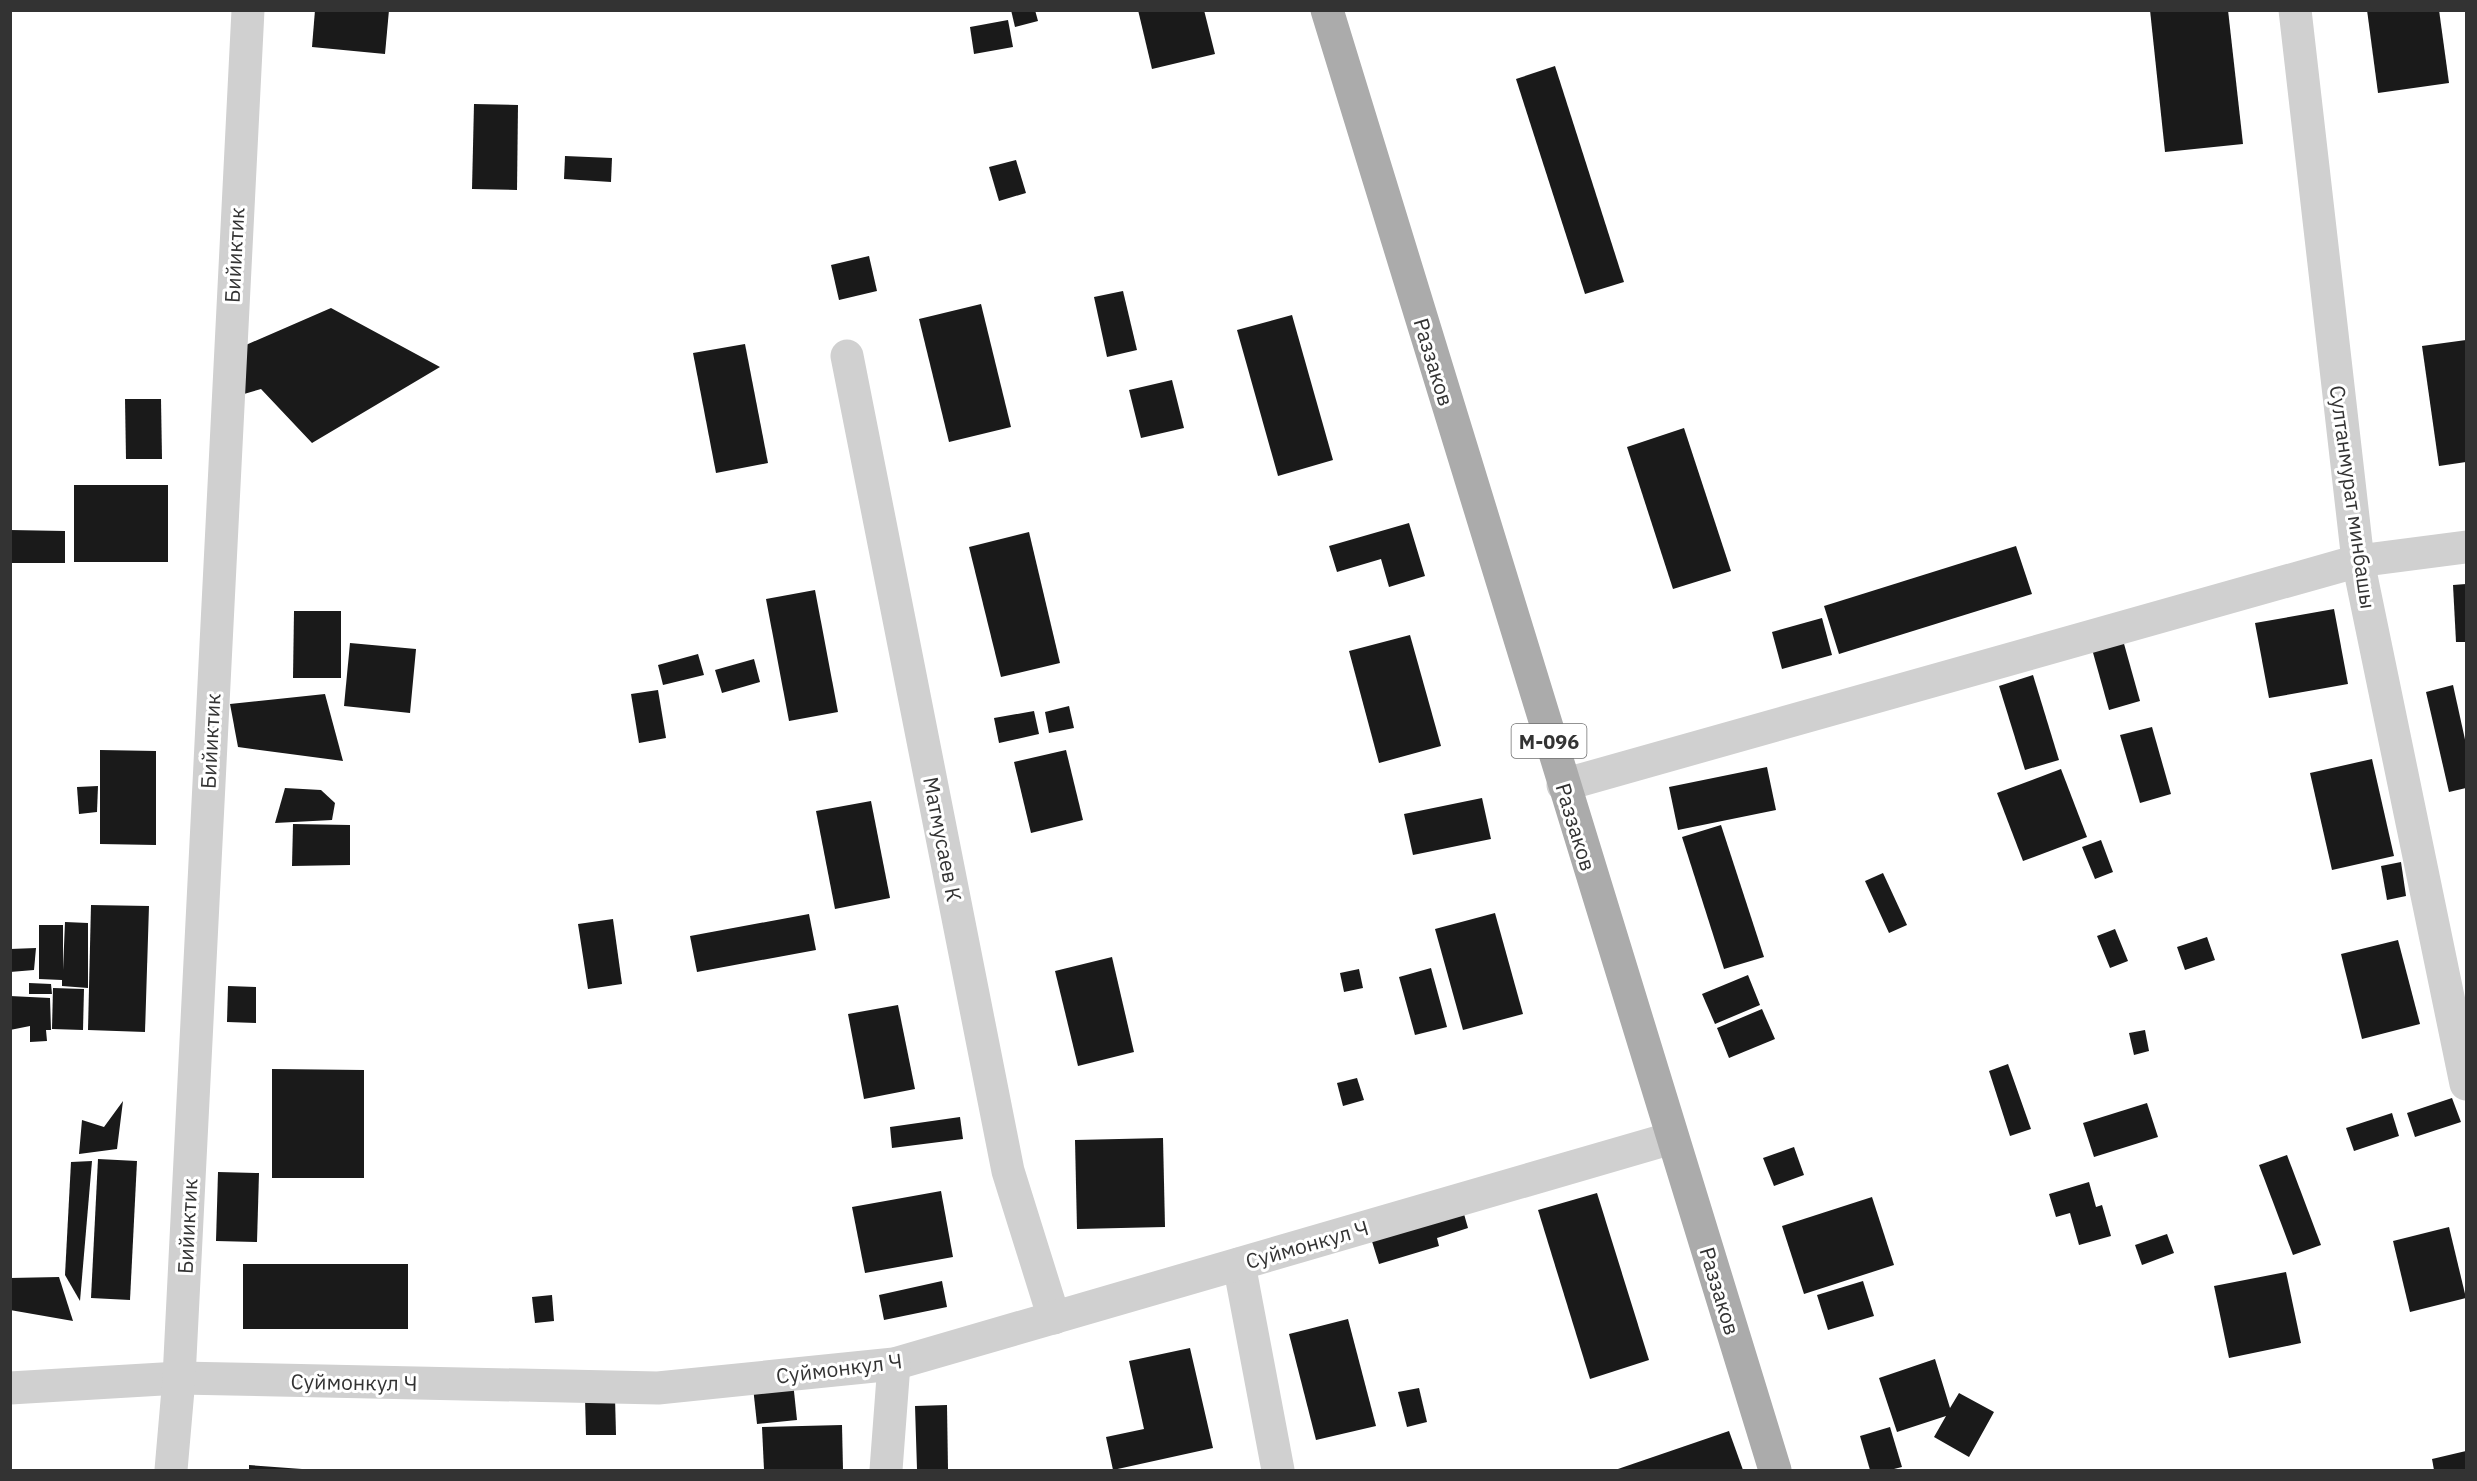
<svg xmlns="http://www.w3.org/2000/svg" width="2477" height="1481" font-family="'IBM Plex Sans',sans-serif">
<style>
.building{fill:#1a1a1a}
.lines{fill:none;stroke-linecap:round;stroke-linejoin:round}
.minor{stroke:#d0d0d0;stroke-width:33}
.major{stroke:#ababab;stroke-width:33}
.labels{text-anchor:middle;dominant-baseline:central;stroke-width:6;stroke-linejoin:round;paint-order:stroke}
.shield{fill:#fff;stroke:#707070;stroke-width:1.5}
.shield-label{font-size:20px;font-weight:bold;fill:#333}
.street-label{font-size:21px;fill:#333;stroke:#fff}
</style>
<rect width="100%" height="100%" fill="#fff"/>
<g class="building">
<path d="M315 10H389L385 54 312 47Z"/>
<path d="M1011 10H1035L1038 21 1015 27Z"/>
<path d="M1138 10H1204L1215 54 1152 69Z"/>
<path d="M2150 10H2228L2243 144 2165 152Z"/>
<path d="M2367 10H2439L2449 83 2378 93Z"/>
<path d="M1008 20 1013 47 974 54 970 27Z"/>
<path d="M1555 66 1624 282 1585 294 1516 79Z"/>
<path d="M474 104 518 105 517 190 472 189Z"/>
<path d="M565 156 612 158 611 182 564 179Z"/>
<path d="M1016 160 1026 193 999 201 989 167Z"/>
<path d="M869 256 877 291 839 300 831 265Z"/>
<path d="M1123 291 1137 350 1107 357 1094 297Z"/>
<path d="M981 304 1011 427 949 442 919 319Z"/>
<path d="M331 308 440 367 312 443 261 389 244 394 239 348Z"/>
<path d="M1292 315 1333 460 1278 476 1237 330Z"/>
<path d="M2466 340V462L2439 466 2422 346Z"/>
<path d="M745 344 768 463 716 473 693 353Z"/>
<path d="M1172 380 1184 428 1141 438 1129 390Z"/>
<path d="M125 399H161L162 459H126Z"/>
<path d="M1684 428 1731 571 1673 589 1627 447Z"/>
<rect x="74" y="485" width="94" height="77"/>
<path d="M1409 523 1425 576 1389 587 1381 559 1337 572 1329 546Z"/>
<path d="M10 530 65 531V563H10Z"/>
<path d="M1029 532 1060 663 1001 677 969 547Z"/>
<path d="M2016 546 2032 594 1839 654 1824 606Z"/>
<path d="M2466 584V642H2456L2453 585Z"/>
<path d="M815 590 838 712 789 721 766 599Z"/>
<path d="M2334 609 2348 684 2269 698 2255 623Z"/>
<path d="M294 611H341V678H293Z"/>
<path d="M1822 618 1832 655 1782 669 1772 632Z"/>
<path d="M2121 633 2140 701 2109 710 2090 642Z"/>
<path d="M1410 635 1441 746 1379 763 1349 651Z"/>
<path d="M350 643 416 649 410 713 344 706Z"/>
<path d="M698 654 704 675 663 685 658 665Z"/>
<path d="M754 659 760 682 722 693 715 670Z"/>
<path d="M2033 675 2059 760 2025 770 1999 686Z"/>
<path d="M2453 685 2466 744V788L2449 792 2426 692Z"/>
<path d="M658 690 666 738 639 743 631 694Z"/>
<path d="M325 694 343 761 238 747 230 704Z"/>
<path d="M1069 706 1074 728 1049 733 1045 712Z"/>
<path d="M1034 711 1039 734 999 743 994 718Z"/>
<path d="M2152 727 2171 794 2140 803 2120 735Z"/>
<path d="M100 750 156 751V845L100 844Z"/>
<path d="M1066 750 1083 820 1031 833 1014 762Z"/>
<path d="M2372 759 2394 856 2332 870 2310 773Z"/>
<path d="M1767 767 1776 810 1678 830 1669 787Z"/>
<path d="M2061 769 2087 837 2023 861 1997 793Z"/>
<path d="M98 786 97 812 79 814 77 787Z"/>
<path d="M285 788 321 790 335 803 332 820 275 823Z"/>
<path d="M1482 798 1491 839 1413 855 1404 814Z"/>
<path d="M871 801 890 898 835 909 816 811Z"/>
<path d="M293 824 350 825V865L292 866Z"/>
<path d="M1721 825 1764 957 1724 969 1682 837Z"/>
<path d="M2101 840 2113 872 2095 879 2082 847Z"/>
<path d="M2401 862 2406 896 2387 900 2381 866Z"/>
<path d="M1883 873 1907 925 1889 933 1865 881Z"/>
<path d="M91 905 149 906 145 1032 88 1030Z"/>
<path d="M1495 913 1523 1014 1463 1030 1435 929Z"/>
<path d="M809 914 816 950 697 972 690 936Z"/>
<path d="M613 919 622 984 588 989 578 924Z"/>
<path d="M65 922 88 923V988L62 986V980L39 979V925H63V970Z"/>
<path d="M2115 929 2128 961 2110 968 2097 936Z"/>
<path d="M2207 937 2215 960 2185 970 2177 947Z"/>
<path d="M2398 940 2420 1024 2362 1039 2341 954Z"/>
<path d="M36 948 34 970 10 972V949Z"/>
<path d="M1112 957 1134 1052 1078 1066 1055 971Z"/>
<path d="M1431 968 1447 1027 1415 1035 1399 977Z"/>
<path d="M1359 969 1363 988 1344 992 1340 973Z"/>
<path d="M1748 975 1760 1005 1715 1024 1702 994Z"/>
<path d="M29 983 51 984 52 994H29Z"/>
<path d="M228 986 256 987V1023L227 1022Z"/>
<path d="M53 988 84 989 83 1030 52 1029Z"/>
<path d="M10 996 50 998 51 1030H46L47 1041 30 1042V1026L10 1030Z"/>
<path d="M898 1005 915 1089 864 1099 848 1014Z"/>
<path d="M1762 1009 1775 1039 1729 1058 1717 1028Z"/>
<path d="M2145 1030 2149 1051 2134 1055 2129 1033Z"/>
<path d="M2008 1064 2031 1129 2010 1136 1989 1071Z"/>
<path d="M272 1069 364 1070V1178H272Z"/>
<path d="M1357 1078 1364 1100 1343 1106 1337 1083Z"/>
<path d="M2452 1098 2461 1122 2415 1137 2407 1113Z"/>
<path d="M123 1101 117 1149 79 1154 82 1120 104 1127Z"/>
<path d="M2147 1103 2158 1137 2094 1157 2083 1123Z"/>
<path d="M2392 1113 2399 1136 2354 1151 2346 1128Z"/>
<path d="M960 1117 963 1139 892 1148 890 1127Z"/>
<path d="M1163 1138 1165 1227 1077 1229 1075 1140Z"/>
<path d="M1794 1147 1804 1175 1774 1186 1763 1158Z"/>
<path d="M2287 1155 2321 1245 2293 1255 2259 1165Z"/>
<path d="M98 1159 137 1161 130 1300 91 1298Z"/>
<path d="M92 1161 80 1301 65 1275 71 1162Z"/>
<path d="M218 1172 259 1173 257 1242 216 1241Z"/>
<path d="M2089 1182 2096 1207 2102 1205 2111 1236 2079 1245 2070 1213 2056 1217 2049 1194Z"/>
<path d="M941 1191 953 1257 865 1273 852 1207Z"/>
<path d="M1597 1193 1649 1360 1590 1379 1538 1210Z"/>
<path d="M1872 1197 1894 1265 1804 1294 1782 1226Z"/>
<path d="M1462 1207 1468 1228 1437 1238 1439 1246 1379 1264 1370 1235Z"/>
<path d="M2449 1227 2466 1298 2410 1312 2393 1241Z"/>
<path d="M2167 1234 2174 1253 2142 1265 2135 1245Z"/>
<rect x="243" y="1264" width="165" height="65"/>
<path d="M2286 1272 2301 1343 2229 1358 2214 1286Z"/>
<path d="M59 1277 73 1321 10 1310V1278Z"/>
<path d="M942 1281 947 1307 884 1320 879 1295Z"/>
<path d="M1863 1281 1874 1316 1828 1330 1817 1295Z"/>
<path d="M552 1295 554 1321 535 1323 532 1297Z"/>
<path d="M1348 1319 1376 1426 1316 1440 1289 1334Z"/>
<path d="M1190 1348 1213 1448 1113 1470 1106 1437 1144 1429 1129 1361Z"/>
<path d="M1935 1359 1950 1408 1959 1393 1994 1412 1969 1457 1934 1437 1946 1416 1897 1432 1879 1378Z"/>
<path d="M793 1382 797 1420 757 1424 753 1387Z"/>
<path d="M1419 1388 1427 1422 1407 1427 1398 1392Z"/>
<path d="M615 1397 616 1435H586L585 1398Z"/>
<path d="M947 1405 948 1470H917L915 1406Z"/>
<path d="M842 1425 843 1470H764L762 1427Z"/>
<path d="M1890 1427 1902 1467 1890 1470H1870L1860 1436Z"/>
<path d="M1729 1431 1743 1470H1615Z"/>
<path d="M2466 1451V1470H2434L2432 1459Z"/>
<path d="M249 1465 302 1469V1470H249Z"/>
</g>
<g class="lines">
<g class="minor">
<path d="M2295 10 2358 561 2466 1084"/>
<path d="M847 356 1008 1171 1054 1318"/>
<path d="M1563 785 2358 561 2466 547"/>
<path d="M1239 1264 1278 1470"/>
<path d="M10 1388 179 1378 658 1388 894 1364 1672 1138"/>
<path d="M171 1470 179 1378 248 10"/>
<path d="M886 1470 894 1364"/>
</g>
<path class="major" d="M1327 10 1775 1470"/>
</g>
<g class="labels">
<rect class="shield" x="1511.5" y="724" width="75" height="34" rx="4.5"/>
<g class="shield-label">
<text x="1549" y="741">М-096</text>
</g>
<g class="street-label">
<text transform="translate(234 255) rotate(-87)">Бийиктик</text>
<text transform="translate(1434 362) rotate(73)">Раззаков</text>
<text transform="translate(2353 497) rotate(82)">Султанмурат минбашы</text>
<text transform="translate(210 741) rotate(-87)">Бийиктик</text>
<text transform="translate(1576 827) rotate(73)">Раззаков</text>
<text transform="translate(943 839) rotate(79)">Матмусаев К</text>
<text transform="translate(187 1226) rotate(-87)">Бийиктик</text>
<text transform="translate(1307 1244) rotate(-16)">Суймонкул Ч</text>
<text transform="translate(1720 1291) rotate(73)">Раззаков</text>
<text transform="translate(839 1368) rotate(-7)">Суймонкул Ч</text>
<text transform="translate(354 1382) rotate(1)">Суймонкул Ч</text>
</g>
</g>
<rect width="2477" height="1481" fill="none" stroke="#333333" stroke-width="24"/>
</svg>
